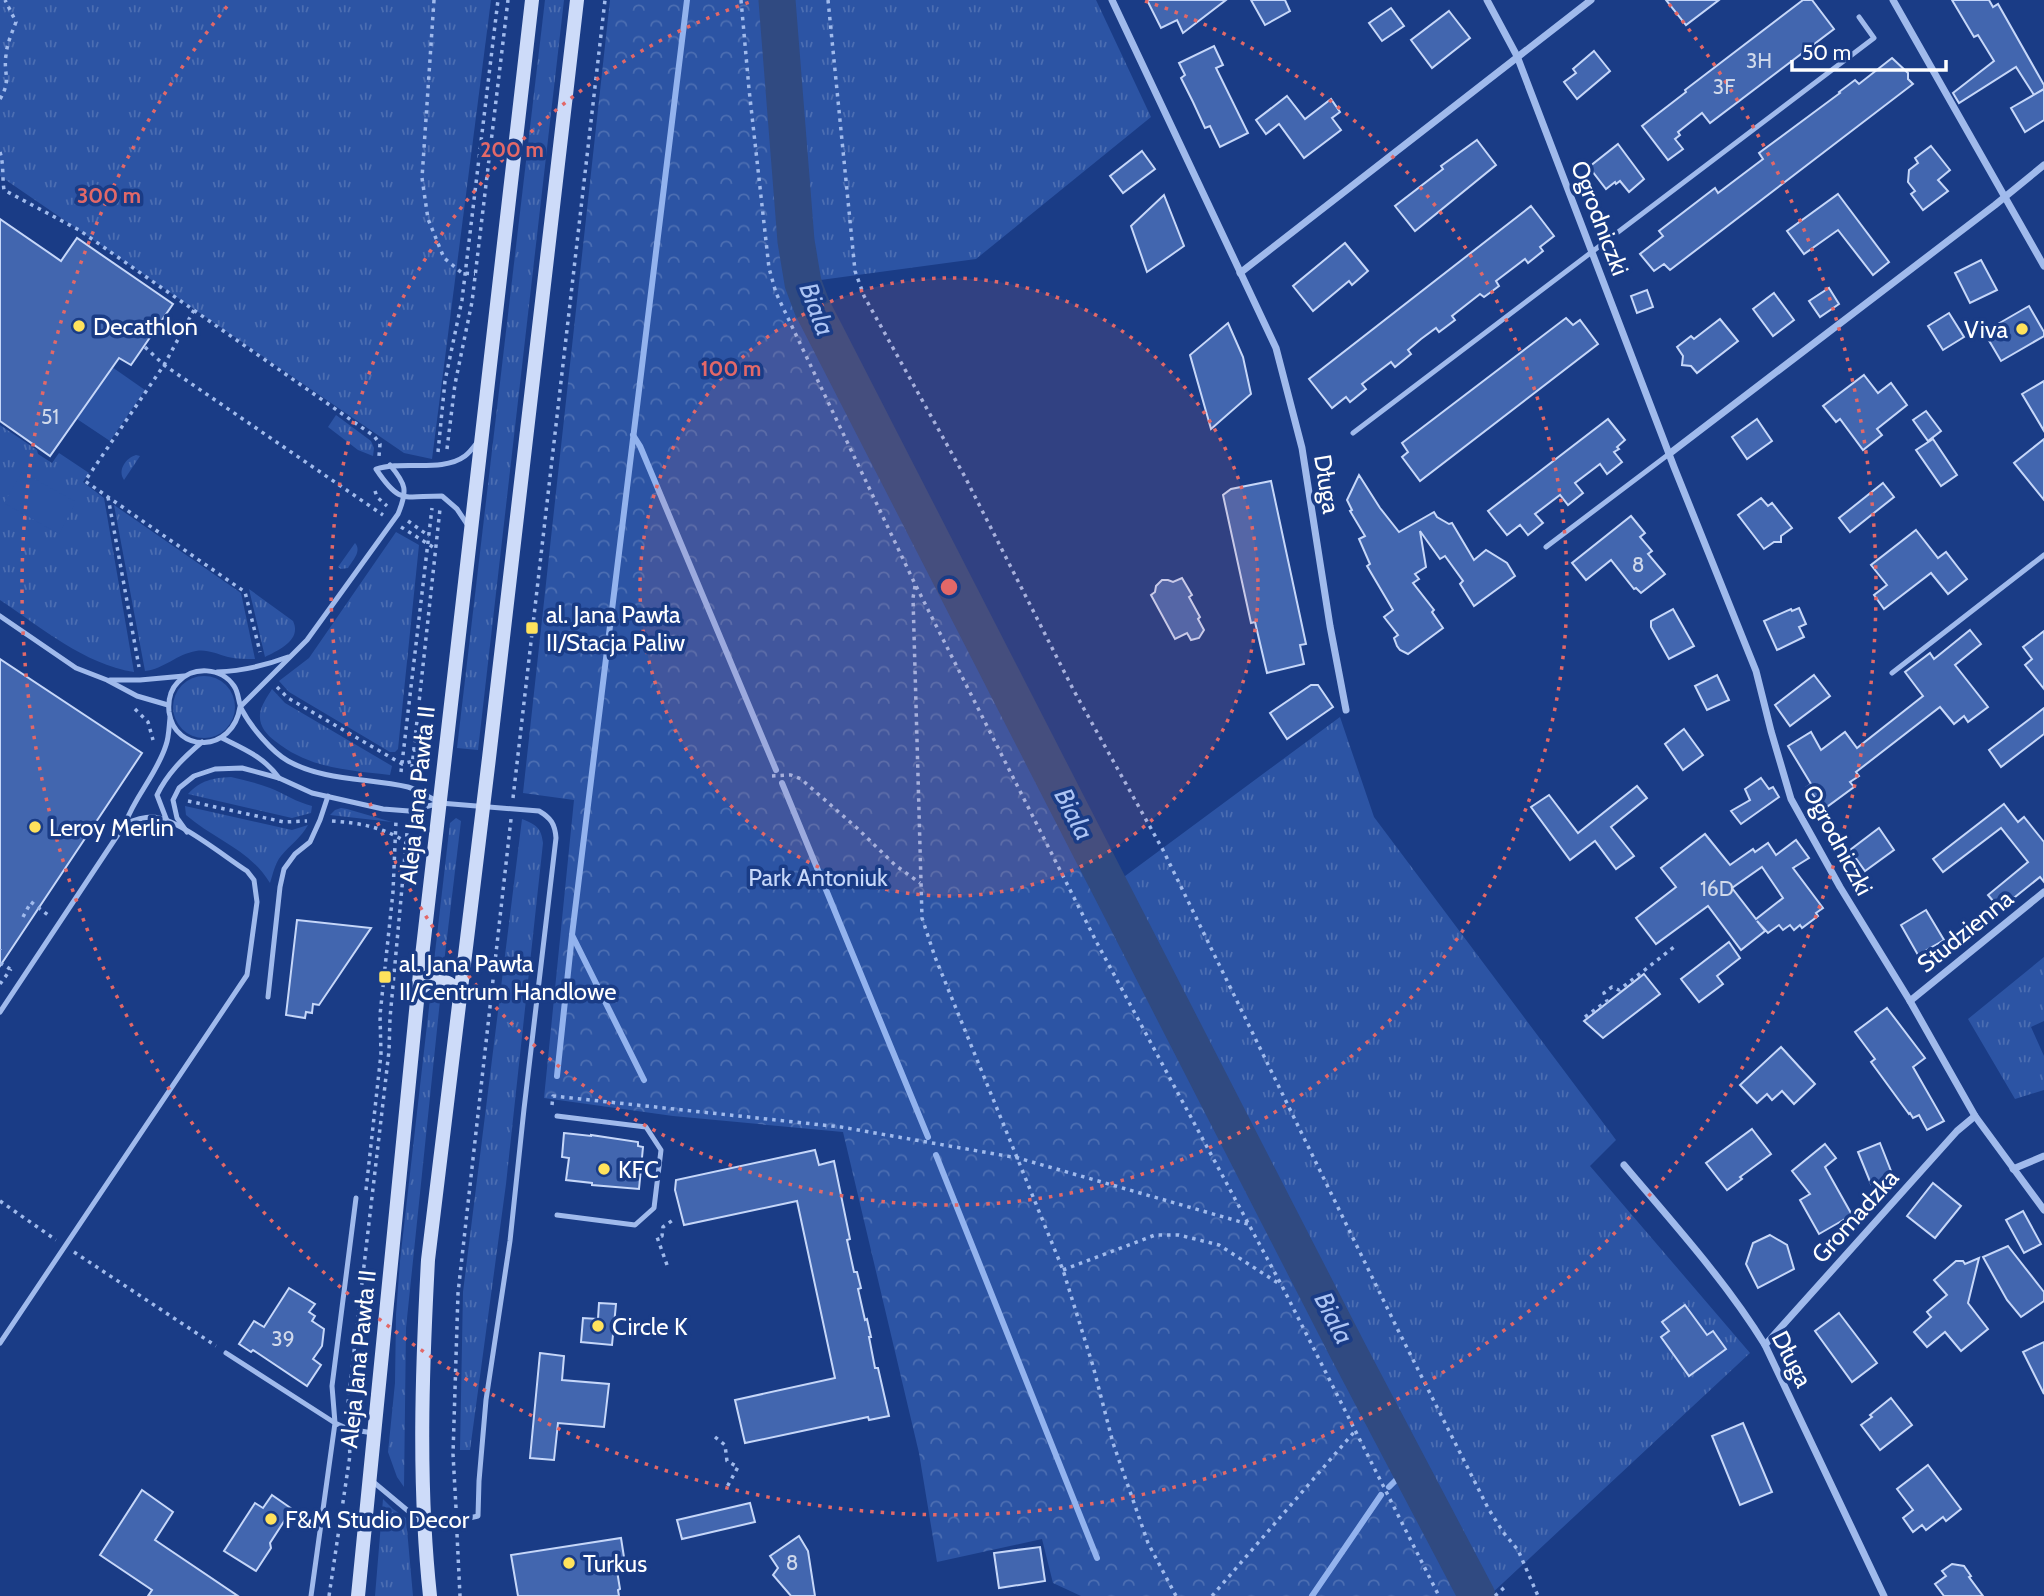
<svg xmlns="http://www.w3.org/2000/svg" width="2044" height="1596" font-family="Cabin,sans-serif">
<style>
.grass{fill:url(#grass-tufts)}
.park{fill:url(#park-crowns)}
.pitch{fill:#2c54a4}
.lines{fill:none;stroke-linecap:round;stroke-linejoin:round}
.stream{stroke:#93b3ee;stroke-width:6}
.river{stroke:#304a81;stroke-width:37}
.building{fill:#4266af;stroke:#c6d7f9;stroke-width:2;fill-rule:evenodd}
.path{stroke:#a0baec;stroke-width:3.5;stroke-dasharray:3.5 5;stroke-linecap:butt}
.service{stroke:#a0baec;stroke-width:5}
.minor{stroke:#a0baec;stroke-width:7}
.secondary{stroke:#cddbf9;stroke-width:14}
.ring{fill:none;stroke:#e26868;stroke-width:3.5;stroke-dasharray:3.5 7}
.poi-dot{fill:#ffe25c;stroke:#1a3c86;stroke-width:2.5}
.labels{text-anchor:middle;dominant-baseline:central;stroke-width:7;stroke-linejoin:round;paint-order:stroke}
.number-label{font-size:21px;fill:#d0d9eb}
.street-label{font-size:24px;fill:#fff;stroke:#1a3c86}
.poi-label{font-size:24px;fill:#fff;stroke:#1a3c86;text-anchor:start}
.park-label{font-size:24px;fill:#c6d7f9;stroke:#1a3c86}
.water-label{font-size:26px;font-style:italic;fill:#acc4f4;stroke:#1a3c86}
.centre{fill:#e26868;stroke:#1a3c86;stroke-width:3.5}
.ring-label{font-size:21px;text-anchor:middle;font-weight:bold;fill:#e26868;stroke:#1a3c86;stroke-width:7;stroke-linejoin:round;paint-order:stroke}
</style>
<defs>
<pattern id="grass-tufts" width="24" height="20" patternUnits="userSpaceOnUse" patternTransform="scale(1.75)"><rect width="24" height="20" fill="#2c54a4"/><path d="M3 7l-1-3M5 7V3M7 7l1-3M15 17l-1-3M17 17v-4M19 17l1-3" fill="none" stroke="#4c6eb2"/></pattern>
<pattern id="park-crowns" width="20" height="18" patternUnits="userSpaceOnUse" patternTransform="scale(1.75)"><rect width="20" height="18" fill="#2c54a4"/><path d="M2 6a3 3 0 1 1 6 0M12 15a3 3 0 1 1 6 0" fill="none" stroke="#4c6eb2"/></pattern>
</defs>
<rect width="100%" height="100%" fill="#1a3c86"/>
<g class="grass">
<path d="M0 0H491L432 459 404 453 0 176Z"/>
<path d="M545 0H564L478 750 457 748Z"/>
<path d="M789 0H1096L1151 117 976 259 813 281Z"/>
<path d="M336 415 371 441 374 448 373 456 358 450 328 427Z"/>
<path d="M0 425 37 450 38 454 52 463 59 453 89 473 83 482 104 498 134 672C84 664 42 628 0 600Z"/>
<path d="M136 455 140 456 124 480C117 470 126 458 136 455Z"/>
<path d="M114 505 241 593 255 659C246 659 237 659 228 657 217 654 207 649 196 651 177 654 164 669 145 671Z"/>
<path d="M396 532 419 545 398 749 395 752H390L289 692 279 681 309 658Z"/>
<path d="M355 543C362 551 353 560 348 568L341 569 338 567Z"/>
<path d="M249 589 293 621C302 640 279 650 265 657Z"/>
<circle cx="204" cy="707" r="31"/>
<path d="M272 689 285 703 392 766 390 775C348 770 310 769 275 741 266 734 259 726 260 714 261 705 268 696 272 689Z"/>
<path d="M1340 717 1374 817 1616 1140 1590 1166 1750 1353 1489 1596H1488L1117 882Z"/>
<path d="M231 777C244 780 257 783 270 788 285 794 296 802 312 806L311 813 292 818 188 794C201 780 213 778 231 777Z"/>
<path d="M185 806 292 830 308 825C301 838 290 845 281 856 275 863 273 874 270 883 249 849 215 840 186 815Z"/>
<path d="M341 808 347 809 392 822 330 815 335 810Z"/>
<path d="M456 818 461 821 443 971 433 970 450 823Z"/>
<path d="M522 819C536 825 541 827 543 843L506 1184 470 1450H460L463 1292Z"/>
<path d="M2044 957V1021L2031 1027 2044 1056V1090L2015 1099 1968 1019Z"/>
<path d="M436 988 441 991 406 1328 404 1487 397 1477 388 1452 395 1383 396 1315 400 1261 431 990Z"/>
<path d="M383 1499 393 1509 406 1518 413 1596H375Z"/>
</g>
<path class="park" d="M610 0H774L792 242 796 274 807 309 1347 1349 1477 1596H1081L1053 1583 1042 1539 937 1562 919 1453 843 1132 673 1116 544 1098 574 800 523 793Z"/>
<g class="pitch">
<path d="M112 367 145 390 110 441 77 419Z"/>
<path d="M22 472 76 502 59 534 4 503Z"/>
</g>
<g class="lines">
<g class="stream">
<path d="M633 435 640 446 776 770"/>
<path d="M782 783 928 1137"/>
<path d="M572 935 644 1080"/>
<path d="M557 1076 572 935 687 0"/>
<path d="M936 1155 1097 1558"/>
<path d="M1389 1487 1410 1466"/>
<path d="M1312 1596 1381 1495"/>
</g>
<path class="river" d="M777 0 796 241 803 283 812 307 1347 1349 1477 1596"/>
</g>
<g class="building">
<path d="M1147 0H1226L1183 33 1177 20 1161 28Z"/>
<path d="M1251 0H1285L1290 11 1265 25Z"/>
<path d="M1666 0H1719L1686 25Z"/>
<path d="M1803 0H1812L1834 29 1710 123 1702 113 1678 132 1680 135 1675 139 1683 149 1668 160 1642 126 1686 92 1685 90Z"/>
<path d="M1952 0H1989L1993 7 1998 4 2044 85V89L2034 95 2016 67 1959 103 1953 93 1994 61 1978 35 1974 37Z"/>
<path d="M1391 8 1404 26 1382 41 1369 23Z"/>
<path d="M1449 11 1470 38 1432 68 1411 40Z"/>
<path d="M1214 46 1223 65 1216 68 1248 133 1220 147 1210 126 1205 128 1193 102 1181 78 1185 75 1179 63Z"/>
<path d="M1594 51 1610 71 1577 99 1564 82 1576 73 1573 69Z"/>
<path d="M1892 58 1908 73V79L1913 84 1670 270 1664 264 1654 271 1640 254 1663 236 1659 231 1715 188 1718 193 1763 159 1759 153 1840 93 1839 92 1855 80 1859 84Z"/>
<path d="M2044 89V120L2025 132 2011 108Z"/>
<path d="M1287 96 1305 119 1331 99 1340 112 1332 118 1341 130 1304 158 1279 124 1266 134 1256 120Z"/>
<path d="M1477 140 1496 165 1415 231 1395 206 1443 169 1441 166Z"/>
<path d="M1618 144 1644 179 1629 192 1620 181 1616 184 1615 182 1606 189 1589 167Z"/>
<path d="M1931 146 1950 170 1938 180 1948 191 1923 210 1911 194 1915 191 1908 182 1909 170 1918 163 1915 158Z"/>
<path d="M1142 151 1155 169 1123 193 1110 176Z"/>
<path d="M1838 194 1889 262 1873 275 1838 230 1804 254 1787 231Z"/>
<path d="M1164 195 1184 246 1147 272 1131 226Z"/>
<path d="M1531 206 1554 236 1540 247 1543 251 1528 263 1525 259 1496 281 1499 286 1491 292 1484 297 1480 294 1452 316 1455 320 1439 332 1436 328 1421 339 1408 350 1411 354 1395 367 1391 362 1362 384 1366 389 1350 402 1346 397 1332 408 1309 379Z"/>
<path d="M0 219 61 261 77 238 173 304 131 365 119 358 50 456 0 421Z"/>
<path d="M1345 243 1368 271 1352 285 1349 281 1313 311 1293 286Z"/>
<path d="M1981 260 1997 290 1970 303 1955 273Z"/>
<path d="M1829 288 1839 304 1820 317 1809 301Z"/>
<path d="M1647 290 1653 307 1637 313 1631 296Z"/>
<path d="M1774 293 1794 320 1773 336 1753 309Z"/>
<path d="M2029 306 2044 332V336L2001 361 1984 332Z"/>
<path d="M1949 313 1964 337 1943 350 1928 326Z"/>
<path d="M1566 318 1573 325 1580 320 1598 344 1420 481 1402 457 1408 452 1402 443Z"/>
<path d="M1720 319 1738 341 1697 373 1691 366 1682 365 1683 356 1677 347 1691 336 1694 339Z"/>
<path d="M1228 323 1243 357 1251 394 1211 429 1190 355Z"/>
<path d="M1864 375 1878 393 1891 383 1907 405 1877 429 1882 435 1863 450 1840 419 1836 422 1823 406Z"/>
<path d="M2044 381V431L2022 394Z"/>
<path d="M1926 411 1941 431 1928 441 1913 420Z"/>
<path d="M1608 419 1625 440 1617 447 1619 449 1614 452 1622 462 1607 474 1600 464 1575 483 1583 493 1568 505 1560 495 1535 514 1543 523 1528 535 1520 525 1507 535 1488 511Z"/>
<path d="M1757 419 1772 441 1747 459 1732 437Z"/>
<path d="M1933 439 1957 475 1941 486 1916 450Z"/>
<path d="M2044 439V500L2014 463Z"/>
<path d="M1359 475 1380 508 1399 532 1434 512 1437 517 1449 524 1452 523 1474 560 1486 550 1507 563 1515 576 1474 606 1460 584 1463 581 1445 556 1440 559 1420 531 1426 567 1415 574 1419 579 1413 583 1434 610 1432 612 1443 628 1408 654 1400 650 1397 646 1394 638 1398 635 1384 617 1393 610 1367 566 1370 564 1359 539 1365 536 1350 511 1352 510 1347 500Z"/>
<path d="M1271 481 1306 644 1300 645 1304 664 1267 673 1255 622 1251 623 1223 495 1231 489Z"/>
<path d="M1883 483 1894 497 1850 532 1839 518Z"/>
<path d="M1761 498 1768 506 1772 503 1792 528 1781 536V542H1774L1764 549 1738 515Z"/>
<path d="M1631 516 1645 533 1640 537 1652 551 1648 554 1665 574 1641 593 1636 588 1634 589 1611 560 1586 580 1572 563Z"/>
<path d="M1916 530 1938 558 1946 552 1967 579 1948 594 1931 573 1884 609 1874 595 1887 585 1871 565Z"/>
<path d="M1182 578 1192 595 1189 597 1200 617 1198 619 1204 630 1199 638 1191 640 1187 633 1175 639 1151 595 1155 592 1156 586 1162 580H1168L1173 582Z"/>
<path d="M1799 608 1806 624 1799 627 1804 637 1777 650 1764 621 1791 609 1792 611Z"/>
<path d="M1673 609 1694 646 1669 659 1651 627V621Z"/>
<path d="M1970 630 1981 644 1955 665 1988 707 1968 722 1964 716 1954 724 1940 707 1856 772 1859 776 1850 782 1854 787 1824 809 1807 787 1811 784 1788 746 1811 732 1821 750 1845 732 1857 748 1923 696 1905 672 1930 653 1934 659Z"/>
<path d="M2044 631V689L2025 665 2032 659 2023 647Z"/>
<path d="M0 659 142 753 0 966Z"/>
<path d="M1717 675 1729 700 1707 710 1695 686Z"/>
<path d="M1814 675 1830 696 1790 726 1775 705Z"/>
<path d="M1311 685H1318L1333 707 1287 739 1270 713Z"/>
<path d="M2044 708V734L2001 767 1989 750Z"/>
<path d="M1684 729 1703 755 1683 770 1665 744Z"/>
<path d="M1761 778 1769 789 1773 787 1779 797 1741 824 1731 811 1750 800 1745 789Z"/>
<path d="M1637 786 1647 798 1611 827 1634 856 1616 869 1595 841 1570 860 1531 807 1549 795 1578 833Z"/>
<path d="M2004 804 2018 822 2024 817 2044 842V882L2040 877 2000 909 1988 895 2028 862 2001 828 1943 872 1933 859Z"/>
<path d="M1879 828 1894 850 1865 871 1850 850Z"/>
<path d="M1705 834 1730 865 1753 849 1755 852 1768 843 1776 855 1796 840 1809 858 1793 868 1823 908 1816 913 1818 916 1802 928 1800 925 1794 930 1790 925 1783 930 1779 925 1768 933 1757 921 1765 931 1741 950 1708 906 1656 944 1636 918 1676 887 1661 868ZM1762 867 1783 898 1756 919 1732 888Z"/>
<path d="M1926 910 1944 940 1918 955 1901 925Z"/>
<path d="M297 920 371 928 319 1005 313 1004 312 1013 306 1012 305 1018 286 1015Z"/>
<path d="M1729 942 1740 958 1717 976 1723 984 1699 1002 1681 979Z"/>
<path d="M1644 974 1660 994 1603 1038 1584 1021Z"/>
<path d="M1887 1008 1925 1058 1913 1067 1944 1121 1927 1130 1919 1115 1913 1118 1910 1113 1909 1114 1871 1062 1875 1059 1855 1032Z"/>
<path d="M1781 1047 1815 1084 1794 1104 1782 1091 1772 1100 1767 1094 1757 1103 1740 1085Z"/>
<path d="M1752 1129 1771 1154 1740 1177 1742 1179 1727 1190 1706 1163Z"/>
<path d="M564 1133 591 1136V1135L638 1142V1146L643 1147 639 1189 592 1185V1183L566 1180 569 1158 562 1157Z"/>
<path d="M1880 1143 1893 1176 1871 1184 1858 1152Z"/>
<path d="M1825 1144 1836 1158 1825 1167 1852 1215 1819 1234 1800 1200 1810 1194 1792 1171Z"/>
<path d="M815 1150 819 1165 834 1161 850 1239 847 1240 854 1272H857L861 1288 858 1289 865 1320 867 1319 871 1337H869L875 1368H878L889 1416 869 1420 868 1417 745 1443 735 1400 835 1378 797 1201 684 1225 675 1190 676 1180Z"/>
<path d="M1933 1183 1961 1206 1935 1238 1907 1216Z"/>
<path d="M2023 1211 2041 1244 2024 1253 2006 1220Z"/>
<path d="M1770 1235 1787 1245 1794 1269 1758 1288 1746 1264 1753 1243Z"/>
<path d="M2008 1246 2044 1292V1301L2021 1317 2007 1300 1983 1257Z"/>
<path d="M1979 1258 1968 1303 1988 1329 1961 1351 1945 1332 1927 1347 1914 1332 1931 1317 1927 1312 1947 1295 1934 1280 1956 1261H1963L1965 1264Z"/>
<path d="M289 1288 315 1304 309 1312 315 1316 312 1321 324 1329 322 1346 313 1359 321 1365 307 1386 253 1350 251 1352 239 1344 254 1321 264 1327Z"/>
<path d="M599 1303 616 1304 612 1345 581 1342 583 1318 598 1319Z"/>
<path d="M1685 1305 1707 1335 1713 1331 1726 1349 1689 1376 1661 1337 1669 1331 1662 1322Z"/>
<path d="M1839 1313 1877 1363 1852 1382 1815 1331Z"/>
<path d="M2044 1342V1394L2023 1352Z"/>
<path d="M540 1353 564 1356 562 1380 609 1384 604 1427 558 1423 554 1460 530 1458Z"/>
<path d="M1891 1398 1912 1425 1880 1450 1861 1425 1872 1417 1870 1415Z"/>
<path d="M1743 1423 1772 1492 1740 1505 1712 1436Z"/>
<path d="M1928 1465 1961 1509 1946 1521 1943 1517 1926 1530 1922 1525 1913 1532 1903 1518 1913 1510 1897 1489Z"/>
<path d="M142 1490 173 1512 155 1540 238 1596H148L152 1590 100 1555Z"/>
<path d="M272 1495 292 1509 270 1543 271 1548 256 1571 224 1551 255 1503 263 1508Z"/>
<path d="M750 1503 755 1522 682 1539 677 1520Z"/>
<path d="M799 1536 808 1551 815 1596H791L773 1575 778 1568 770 1556Z"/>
<path d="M621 1538 626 1570 617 1571 620 1589 618 1590 619 1596H518L511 1555Z"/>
<path d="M1040 1547 1045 1581 999 1588 994 1553Z"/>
<path d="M1952 1564 1964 1566 1971 1576 1969 1577 1983 1596H1944L1935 1584 1946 1576 1942 1571Z"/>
</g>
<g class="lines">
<g class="path">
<path d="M434 0 422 178 428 219 444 258 462 273 475 274"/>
<path d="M741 0 749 89 769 268 776 293 915 584 1097 943 1282 1286 1439 1596"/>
<path d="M828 0 855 271 864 296 965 477 1074 691 1163 850 1397 1328 1488 1508 1503 1532 1518 1550 1538 1596"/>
<path d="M0 99C12 79 3 75 6 55 7 43 12 33 16 22L5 0"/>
<path d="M0 152C4 165 2 177 4 190L79 230 374 436 380 444 379 456"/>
<path d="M194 310 164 365 85 481 245 592 260 652"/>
<path d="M145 347 164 365 383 515"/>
<path d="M447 449 455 384 472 302 508 0"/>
<path d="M438 452 445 381 462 300 498 0"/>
<path d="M375 491 377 497 387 506"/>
<path d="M108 497 139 667"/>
<path d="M408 521 429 536"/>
<path d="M401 527 436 549"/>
<path d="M915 586 913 598 922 918 935 957 1063 1270 1093 1366 1113 1443 1148 1543 1176 1596"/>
<path d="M277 687 288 698 402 764 413 761"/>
<path d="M135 709 148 722 153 740"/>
<path d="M413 750 428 751"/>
<path d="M401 772 432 508"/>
<path d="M411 776 440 509"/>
<path d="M772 776 791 775 801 779 857 828 895 865 920 883"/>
<path d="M513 798 605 0"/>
<path d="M188 801 284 822 307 821"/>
<path d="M332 821C360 823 384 827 407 843"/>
<path d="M23 917 31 902 48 915"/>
<path d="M0 950V949"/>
<path d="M0 963 10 969"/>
<path d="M0 984 11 969"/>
<path d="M1585 1017 1607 1001 1604 993 1612 987 1619 990 1674 947"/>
<path d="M552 1105 553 1096 841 1127 1018 1158 1248 1224"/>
<path d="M366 1190 381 1054 380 1015 393 892 396 821"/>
<path d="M0 1201 56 1240"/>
<path d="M74 1252 216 1346"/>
<path d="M667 1265 657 1237 662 1236 663 1227 673 1220"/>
<path d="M1063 1270 1155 1235H1179L1219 1245 1281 1285"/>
<path d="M348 1403 389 1051 390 1018 408 822"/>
<path d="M715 1437 725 1445 727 1461 738 1467 727 1487"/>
<path d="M456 1508 453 1454 458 1293 511 819"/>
<path d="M457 1534 460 1596"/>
<path d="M329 1596 350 1455 349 1442"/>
<path d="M1212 1596 1355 1431"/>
<path d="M1495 1596 1507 1585"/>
</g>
<g class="service">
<path d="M1353 433 1874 38 1859 17"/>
<path d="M390 465C406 484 408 490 398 514L307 640 240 707C233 753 175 754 169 712 168 701 170 690 178 682 193 666 221 667 234 686 239 693 238 702 242 710 251 727 272 752 288 761 324 781 369 778 408 787 418 790 428 797 437 801"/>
<path d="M467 524 457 509 442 496C403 496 400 505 376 469 403 460 442 473 465 456 469 453 473 448 476 444"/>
<path d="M1546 547 1669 454"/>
<path d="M0 616 76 668 107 680 137 696 168 705"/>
<path d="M217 672C242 671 264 666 288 657"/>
<path d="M1892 673 2044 555"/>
<path d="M110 680H140L184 676"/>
<path d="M222 738C244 749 264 757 279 778"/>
<path d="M167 821 157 795C167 774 183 758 202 742"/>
<path d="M187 832 177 818 173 800 179 788 194 776 215 769 242 768 279 778 312 793 383 809 409 811 440 803 539 811C551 818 555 824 556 838L524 1109 510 1241 486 1400 479 1481 478 1516 457 1521 413 1515 371 1480"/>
<path d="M268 997 280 887 284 869 295 854 310 842 320 820 328 796"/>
<path d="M0 1012 125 824C135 796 157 774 166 745 169 737 169 726 170 718"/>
<path d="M356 1198 332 1386 335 1423 348 1429 373 1433"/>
<path d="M557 1215 635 1225 654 1208 661 1150 646 1127 557 1116"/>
<path d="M0 1343 247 975 257 902 254 880 247 871C225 857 176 817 152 817 142 817 134 820 125 824"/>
<path d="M226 1353 335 1423 311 1596"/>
</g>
<g class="minor">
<path d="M1112 0 1276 348 1302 448 1330 626 1346 710"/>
<path d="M1487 0 1517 56 1674 467 1756 671 1771 731 1791 799 1840 887 1910 1001 1975 1116 2044 1210"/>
<path d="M1893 0 2044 266"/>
<path d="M1240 273 1591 0"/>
<path d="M1669 454 1995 205 2044 165"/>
<path d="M1910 1001 2044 892"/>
<path d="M1624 1165C1673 1223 1725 1280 1765 1345L1884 1596"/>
<path d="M2013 1169 2044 1156"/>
<path d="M1765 1345 1957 1131 1975 1116"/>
</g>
<g class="secondary">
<path d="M418 991C432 975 450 978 460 996"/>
<path d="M358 1596 418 991 532 0"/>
<path d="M430 1596C418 1484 422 1372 428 1260L489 758 577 0"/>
</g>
</g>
<circle cx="949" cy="587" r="309" fill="#e26868" fill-opacity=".12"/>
<g class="ring">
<circle cx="949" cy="587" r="309"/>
<path d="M1145 1A618 618 0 1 1 753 1"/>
<path d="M1669 4A927 927 0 1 1 229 4"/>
</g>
<g class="poi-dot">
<circle cx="79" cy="326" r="7"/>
<circle cx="2022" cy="329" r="7"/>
<rect x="525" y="621" width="14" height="14" rx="3.5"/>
<circle cx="35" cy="827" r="7"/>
<rect x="378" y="970" width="14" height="14" rx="3.5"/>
<circle cx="604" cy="1169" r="7"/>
<circle cx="598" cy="1326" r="7"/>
<circle cx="271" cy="1519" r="7"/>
<circle cx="569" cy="1563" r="7"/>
</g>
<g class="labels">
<g class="number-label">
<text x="1759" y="60">3H</text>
<text x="1724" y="86">3F</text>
<text x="50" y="416">51</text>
<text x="1638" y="564">8</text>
<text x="1717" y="888">16D</text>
<text x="283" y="1338">39</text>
<text x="792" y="1562">8</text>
</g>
<g class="street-label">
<text transform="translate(1600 218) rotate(69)">Ogrodniczki</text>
<text transform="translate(1327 484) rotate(81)">Długa</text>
<text transform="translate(417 795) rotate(-84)">Aleja Jana Pawła II</text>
<text transform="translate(1838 840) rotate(62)">Ogrodniczki</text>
<text transform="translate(1965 931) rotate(-39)">Studzienna</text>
<text transform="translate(1855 1216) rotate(-48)">Gromadzka</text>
<text transform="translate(358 1359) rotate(-84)">Aleja Jana Pawła II</text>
<text transform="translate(1792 1359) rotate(63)">Długa</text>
</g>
<g class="poi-label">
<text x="93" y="326">Decathlon</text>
<text x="2008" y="329" text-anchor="end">Viva</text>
<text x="546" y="614">al. Jana Pawła<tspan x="546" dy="28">II/Stacja Paliw</tspan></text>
<text x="49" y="827">Leroy Merlin</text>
<text x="399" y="963">al. Jana Pawła<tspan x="399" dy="28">II/Centrum Handlowe</tspan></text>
<text x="618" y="1169">KFC</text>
<text x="612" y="1326">Circle K</text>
<text x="285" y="1519">F&amp;M Studio Decor</text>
<text x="583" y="1563">Turkus</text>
</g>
<g class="park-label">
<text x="818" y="877">Park Antoniuk</text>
</g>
<g class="water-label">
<text transform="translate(817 309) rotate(69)">Biala</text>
<text transform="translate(1074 814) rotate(63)">Biala</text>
<text transform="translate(1334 1318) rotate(63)">Biala</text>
</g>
</g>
<circle cx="949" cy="587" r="10" class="centre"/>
<g class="ring-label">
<text x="512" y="157">200 m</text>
<text x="109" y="203">300 m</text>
<text x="731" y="376">100 m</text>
</g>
<path d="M1792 60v10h154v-10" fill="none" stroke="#ffffff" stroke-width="3.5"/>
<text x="1802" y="60" font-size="21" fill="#ffffff" stroke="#1a3c86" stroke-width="5" paint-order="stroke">50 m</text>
</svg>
